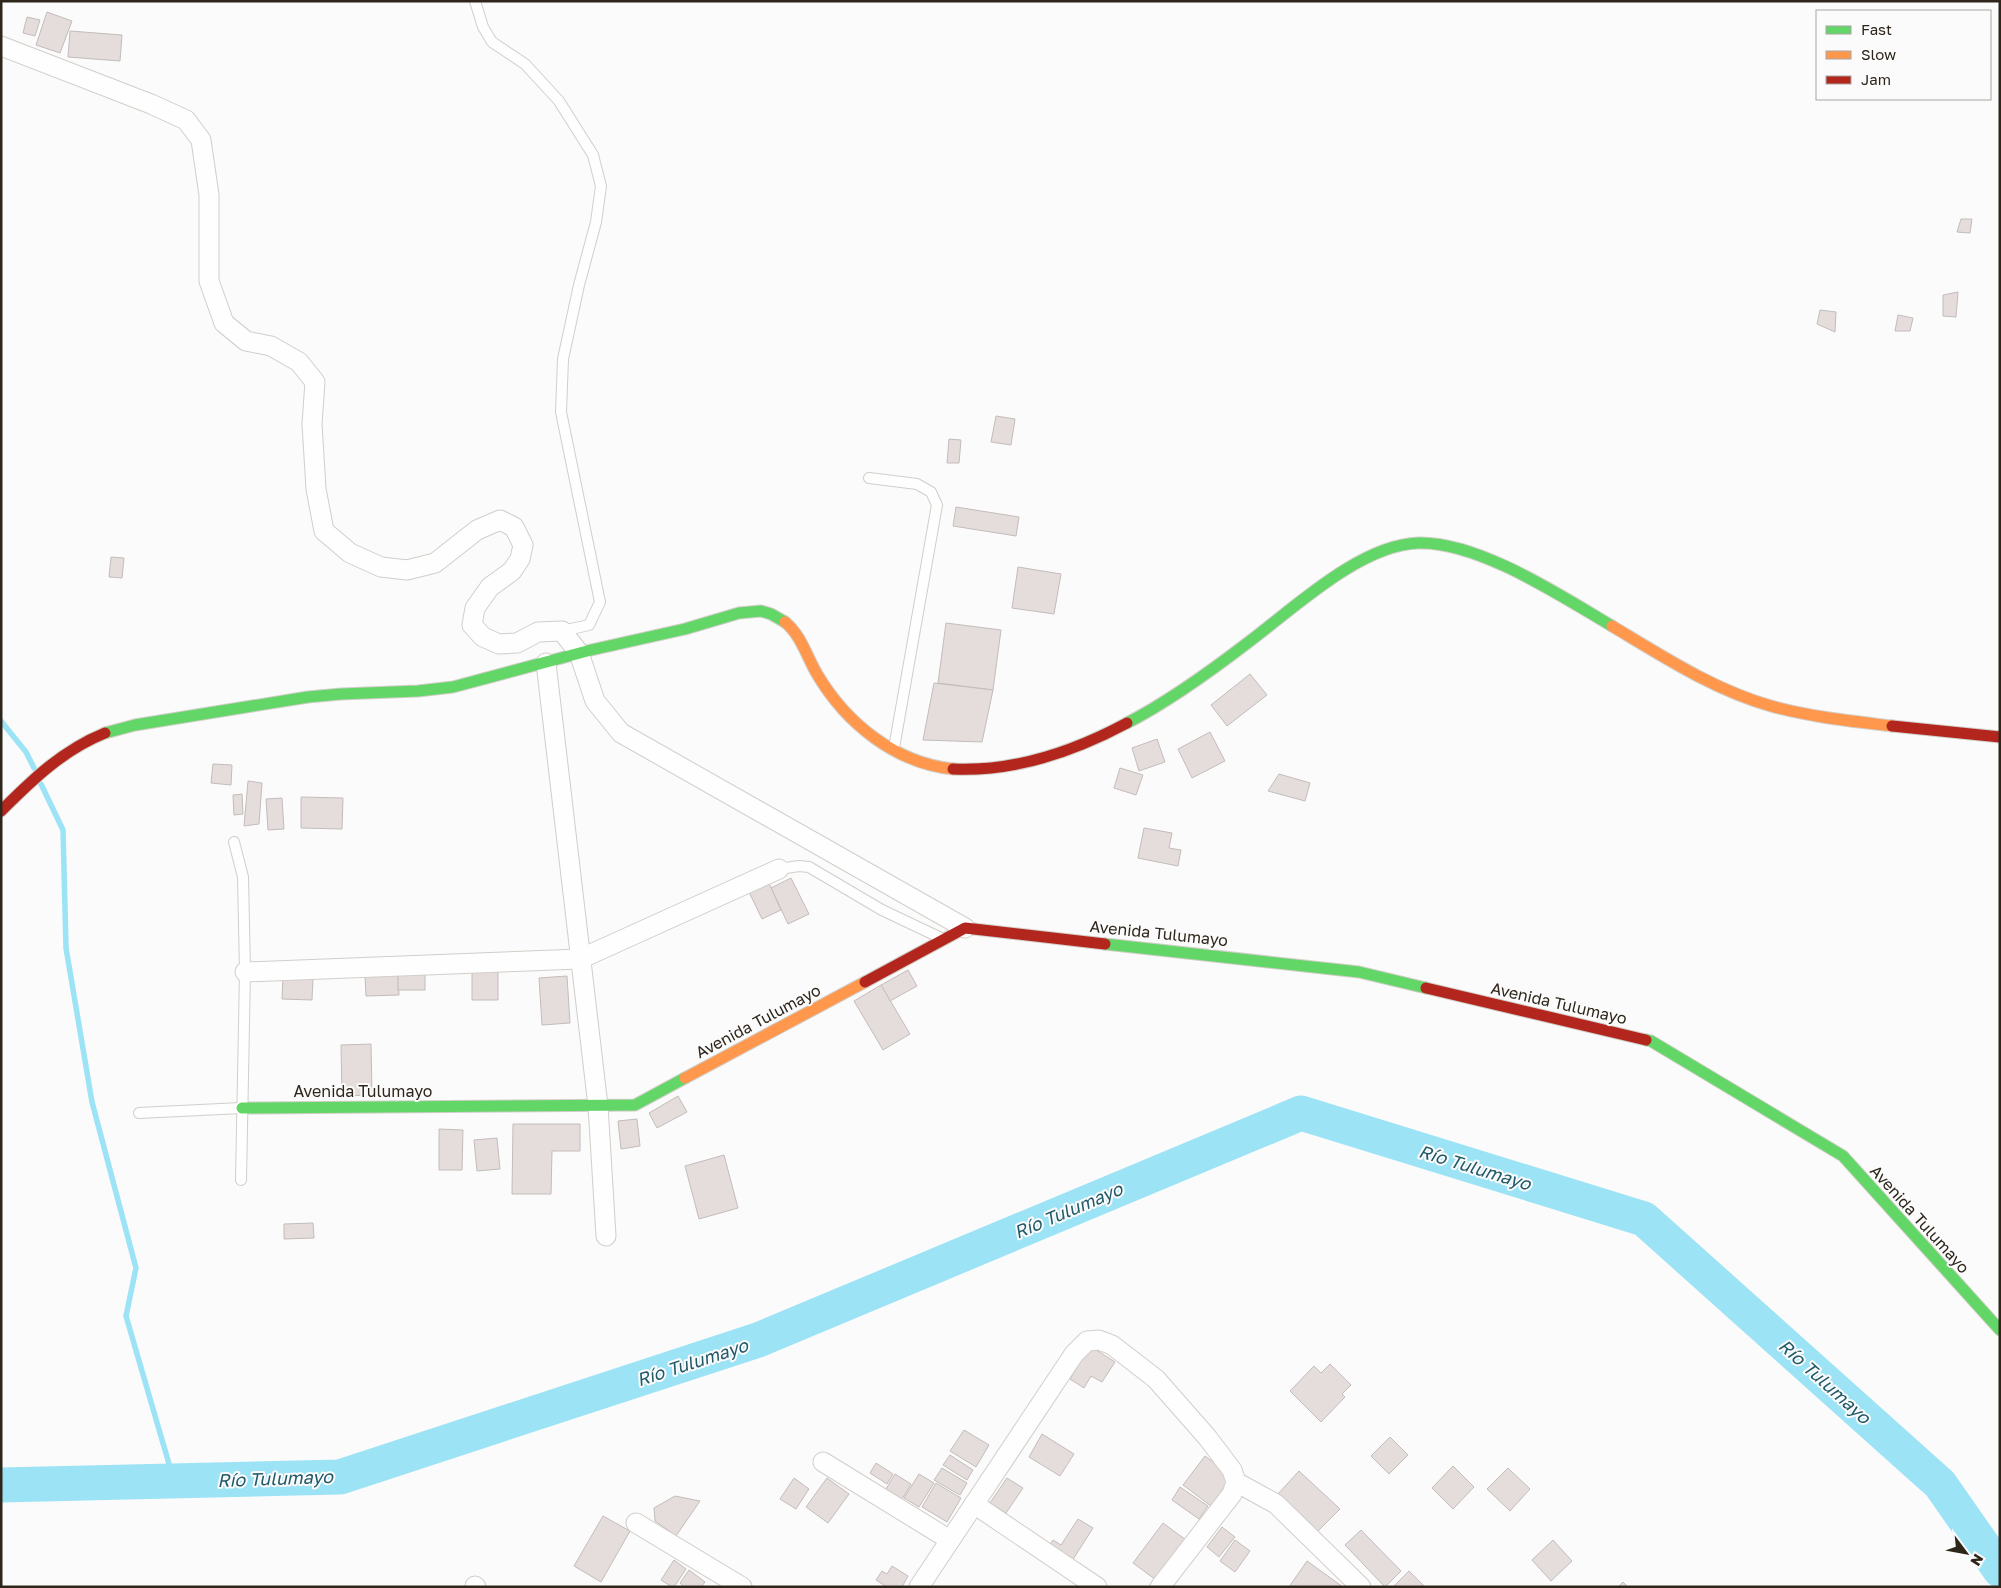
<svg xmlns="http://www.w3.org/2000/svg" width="2001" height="1588" font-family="'Golos Text',sans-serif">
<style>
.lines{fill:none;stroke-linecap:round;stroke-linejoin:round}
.stream{stroke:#9ce3f6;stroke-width:5.5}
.river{stroke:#9ce3f6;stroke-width:35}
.building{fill:#e4dddb;stroke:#c3bcbb}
.lane-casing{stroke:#d2cec9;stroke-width:12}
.street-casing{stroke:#d2cec9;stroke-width:21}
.fast-casing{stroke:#d2cec9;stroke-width:13}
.slow-casing{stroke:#d2cec9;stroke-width:13}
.jam-casing{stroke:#d2cec9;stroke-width:13}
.lane{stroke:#fefefe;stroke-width:10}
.street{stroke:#fefefe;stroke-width:19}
.fast{stroke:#63d668;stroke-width:11}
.slow{stroke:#ff974d;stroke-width:11}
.jam{stroke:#b3261e;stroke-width:11}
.labels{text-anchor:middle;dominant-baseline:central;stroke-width:4;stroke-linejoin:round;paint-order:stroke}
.street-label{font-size:16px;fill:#2e261b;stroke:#fbfbfb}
.water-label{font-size:18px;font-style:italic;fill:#205968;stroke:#fbfbfb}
</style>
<rect width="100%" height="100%" fill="#fbfbfb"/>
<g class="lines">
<g class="stream">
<path d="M1 721 26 752 34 768"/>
<path d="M41 784 63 830 66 948 92 1102 136 1268 126 1316 174 1481"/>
</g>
<path class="river" d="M1 1485 340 1477 758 1340 1301 1113 1644 1219 1940 1484 2000 1570"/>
</g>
<g class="building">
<path d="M47 12 72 21 60 53 36 45Z"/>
<path d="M27 17 40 20 35 36 23 33Z"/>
<path d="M70 31 122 35 120 61 68 57Z"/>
<path d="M1961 219H1972L1970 233 1957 232Z"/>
<path d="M1958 292 1956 317 1943 316V295Z"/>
<path d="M1820 310 1836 312 1835 332 1817 324Z"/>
<path d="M1898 315 1913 318 1910 331H1895Z"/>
<path d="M996 416 1015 419 1011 445 991 442Z"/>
<path d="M949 439 961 440 959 463H947Z"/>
<path d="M956 507 1019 517 1016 536 953 526Z"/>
<path d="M111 557 124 558 122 578 109 577Z"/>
<path d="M1018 567 1061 574 1054 614 1012 608Z"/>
<path d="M946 623 1001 630 993 690 938 683Z"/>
<path d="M1250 674 1267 695 1227 726 1211 705Z"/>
<path d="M934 683 993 690 982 742 923 740Z"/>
<path d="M1210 732 1225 761 1192 778 1178 749Z"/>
<path d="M1157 739 1165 762 1139 771 1132 748Z"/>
<path d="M213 764 232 765 231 785 211 783Z"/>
<path d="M1120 768 1143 775 1136 795 1114 788Z"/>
<path d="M1279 774 1310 783 1305 801 1268 791Z"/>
<path d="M248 781 262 783 259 824 244 826Z"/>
<path d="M242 794 243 814 234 815 233 795Z"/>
<path d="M301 797 343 798 342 829 301 828Z"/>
<path d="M282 798 284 829 268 830 266 799Z"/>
<path d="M1144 828 1172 833 1169 848 1181 850 1178 866 1138 858Z"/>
<path d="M791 878 809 914 788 924 771 888Z"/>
<path d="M769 883 781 910 762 919 749 892Z"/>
<path d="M908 970 917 986 890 1001 881 985Z"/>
<path d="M498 971V1000H472V972Z"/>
<path d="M398 974 399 995 366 996 365 975Z"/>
<rect x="398" y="974" width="27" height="16"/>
<path d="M567 976 570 1023 542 1025 539 978Z"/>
<path d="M283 977 313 978 312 1000 282 999Z"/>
<path d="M881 985 910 1034 883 1050 854 1001Z"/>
<path d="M371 1044 372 1095 342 1096 341 1045Z"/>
<path d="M678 1096 687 1112 657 1128 649 1113Z"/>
<path d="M637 1119 640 1146 621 1149 618 1121Z"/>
<path d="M513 1124H580V1151H552L551 1194H512Z"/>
<path d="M439 1129 463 1130 462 1170H439Z"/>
<path d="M497 1138 500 1169 477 1171 474 1140Z"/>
<path d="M724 1155 738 1208 699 1219 685 1166Z"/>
<path d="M313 1223 314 1238 284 1239V1224Z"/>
<path d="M1090 1346 1115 1362 1102 1382 1091 1376 1084 1388 1070 1379Z"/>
<path d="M1330 1364 1351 1385 1342 1394 1345 1397 1321 1422 1290 1391 1314 1366 1321 1373Z"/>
<path d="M964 1430 989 1445 976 1467 950 1451Z"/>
<path d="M1042 1434 1074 1454 1060 1476 1029 1457Z"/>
<path d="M1390 1437 1408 1455 1389 1474 1371 1456Z"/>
<path d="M950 1455 973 1470 967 1480 943 1465Z"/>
<path d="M1205 1456 1233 1477 1211 1506 1183 1485Z"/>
<path d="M876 1463 893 1474 887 1484 870 1473Z"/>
<path d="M1453 1466 1474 1487 1453 1509 1432 1488Z"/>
<path d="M942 1468 967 1483 960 1495 934 1480Z"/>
<path d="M1508 1468 1530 1489 1510 1511 1487 1489Z"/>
<path d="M1299 1471 1340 1509 1317 1532 1277 1495Z"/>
<path d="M895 1474 911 1484 902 1499 886 1489Z"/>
<path d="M919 1474 934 1483 919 1507 904 1498Z"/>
<path d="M794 1478 809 1489 796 1509 780 1499Z"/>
<path d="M827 1478 849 1494 828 1523 806 1507Z"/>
<path d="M1007 1478 1023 1488 1006 1513 990 1503Z"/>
<path d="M936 1483 961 1498 947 1522 922 1507Z"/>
<path d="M1180 1487 1208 1506 1199 1519 1172 1500Z"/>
<path d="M675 1496 700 1501 676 1536 655 1521 654 1508Z"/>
<path d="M603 1516 630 1531 601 1582 574 1566Z"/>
<path d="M1078 1519 1093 1528 1070 1564 1047 1549 1053 1540 1061 1545Z"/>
<path d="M1163 1523 1186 1540 1156 1580 1133 1563Z"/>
<path d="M1222 1527 1235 1537 1219 1557 1207 1547Z"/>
<path d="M1361 1530 1401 1571 1385 1587 1345 1545Z"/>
<path d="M1235 1540 1250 1551 1235 1572 1220 1561Z"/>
<path d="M1553 1540 1572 1561 1551 1581 1532 1560Z"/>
<path d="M674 1560 686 1569 674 1587H672L661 1580Z"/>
<path d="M1307 1561 1343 1587H1289Z"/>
<path d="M892 1566 908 1576 902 1587H887L876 1580 882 1571 887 1574Z"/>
<path d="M689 1570 705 1582 701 1587H684L680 1583Z"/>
<path d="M1409 1571 1425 1587H1393Z"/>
<path d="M1623 1582 1628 1587H1618Z"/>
</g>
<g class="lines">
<defs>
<g id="lane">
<path d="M475 1 483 27 492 42 525 64 559 101 593 155 601 186 596 222 579 285 563 359 561 412 600 602 589 625 562 631"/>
<path d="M869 478 917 484 931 492 937 505 894 748"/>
<path d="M234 842 243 877 245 972 241 1180"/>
<path d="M779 869 799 866 809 867 882 910 941 938"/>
<path d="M139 1113 241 1108"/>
</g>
<g id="street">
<path d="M1 46 151 104 186 120 201 140 209 195V281L224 323 246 341 271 346 299 362 315 382 312 424 316 489 324 531 350 553 381 567 407 570 435 563 477 530 500 520 514 527 523 545 520 559 512 571 490 587 475 608 472 625 483 637 499 644 517 643 538 632 562 631 579 653 595 701 621 733 965 928"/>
<path d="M546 663 598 1106 606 1236"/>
<path d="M245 972 580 959 779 869"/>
<path d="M823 1462 950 1540"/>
<path d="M1236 1482 1276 1504 1361 1587"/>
<path d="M974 1504 1097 1587"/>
<path d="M636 1523 742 1587"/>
<path d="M475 1586 476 1587"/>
<path d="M919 1587 1074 1354 1087 1341 1099 1340 1112 1345 1156 1379 1207 1437 1232 1470 1236 1482 1232 1494 1160 1587"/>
</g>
<g id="fast">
<path d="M1127 723C1170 701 1211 671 1250 641 1294 608 1360 545 1418 543 1478 541 1561 596 1612 626"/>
<path d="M105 733 135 725 308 697 341 694 418 691 453 687 591 650 685 629 739 613 761 611 771 614 785 622"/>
<path d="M1105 944 1359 972 1426 988"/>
<path d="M1646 1040 1651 1041 1843 1156 2000 1330"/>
<path d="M242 1108 635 1105 685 1078"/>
</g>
<g id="slow">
<path d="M785 622C801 635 807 657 817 674 846 723 895 763 953 769"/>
<path d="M1612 626C1662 656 1714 690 1771 706 1811 717 1851 721 1892 726"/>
<path d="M685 1078 865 982"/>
</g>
<g id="jam">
<path d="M1892 726 2000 737"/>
<path d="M953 769C1015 772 1073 752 1127 723"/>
<path d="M1 811C33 779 63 750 105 733"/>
<path d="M865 982 965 928 1105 944"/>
<path d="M1426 988 1646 1040"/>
</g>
</defs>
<use href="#lane" class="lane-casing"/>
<use href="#street" class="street-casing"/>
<use href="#fast" class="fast-casing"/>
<use href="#slow" class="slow-casing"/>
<use href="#jam" class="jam-casing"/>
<use href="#lane" class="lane"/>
<use href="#street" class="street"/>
<use href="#fast" class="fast"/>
<use href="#slow" class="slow"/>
<use href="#jam" class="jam"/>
</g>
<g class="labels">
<g class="street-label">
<text transform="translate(1159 933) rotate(6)">Avenida Tulumayo</text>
<text transform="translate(1559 1003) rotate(13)">Avenida Tulumayo</text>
<text transform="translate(758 1021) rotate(-28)">Avenida Tulumayo</text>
<text x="363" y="1091">Avenida Tulumayo</text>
<text transform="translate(1920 1219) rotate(48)">Avenida Tulumayo</text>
</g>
<g class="water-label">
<text transform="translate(1475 1167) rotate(17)">Río Tulumayo</text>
<text transform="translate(1068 1210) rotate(-23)">Río Tulumayo</text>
<text transform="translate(692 1362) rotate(-18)">Río Tulumayo</text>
<text transform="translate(1825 1381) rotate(42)">Río Tulumayo</text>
<text transform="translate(275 1478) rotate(-2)">Río Tulumayo</text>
</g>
</g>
<rect width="2001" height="1588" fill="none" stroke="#2e261b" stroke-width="5"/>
<rect x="1816" y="10" width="175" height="90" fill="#fbfbfb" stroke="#a9a6a1"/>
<rect x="1826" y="26" width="25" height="8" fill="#63d668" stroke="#a9a6a1"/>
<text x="1861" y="35" font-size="15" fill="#2e261b">Fast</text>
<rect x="1826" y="51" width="25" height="8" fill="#ff974d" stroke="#a9a6a1"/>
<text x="1861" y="60" font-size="15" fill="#2e261b">Slow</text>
<rect x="1826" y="76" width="25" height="8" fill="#b3261e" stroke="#a9a6a1"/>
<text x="1861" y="85" font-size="15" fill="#2e261b">Jam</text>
<g transform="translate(1966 1553) rotate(122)" stroke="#fbfbfb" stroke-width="4" paint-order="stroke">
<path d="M0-4L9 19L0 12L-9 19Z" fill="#2e261b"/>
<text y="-8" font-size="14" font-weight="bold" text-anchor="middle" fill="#2e261b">N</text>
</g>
</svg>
